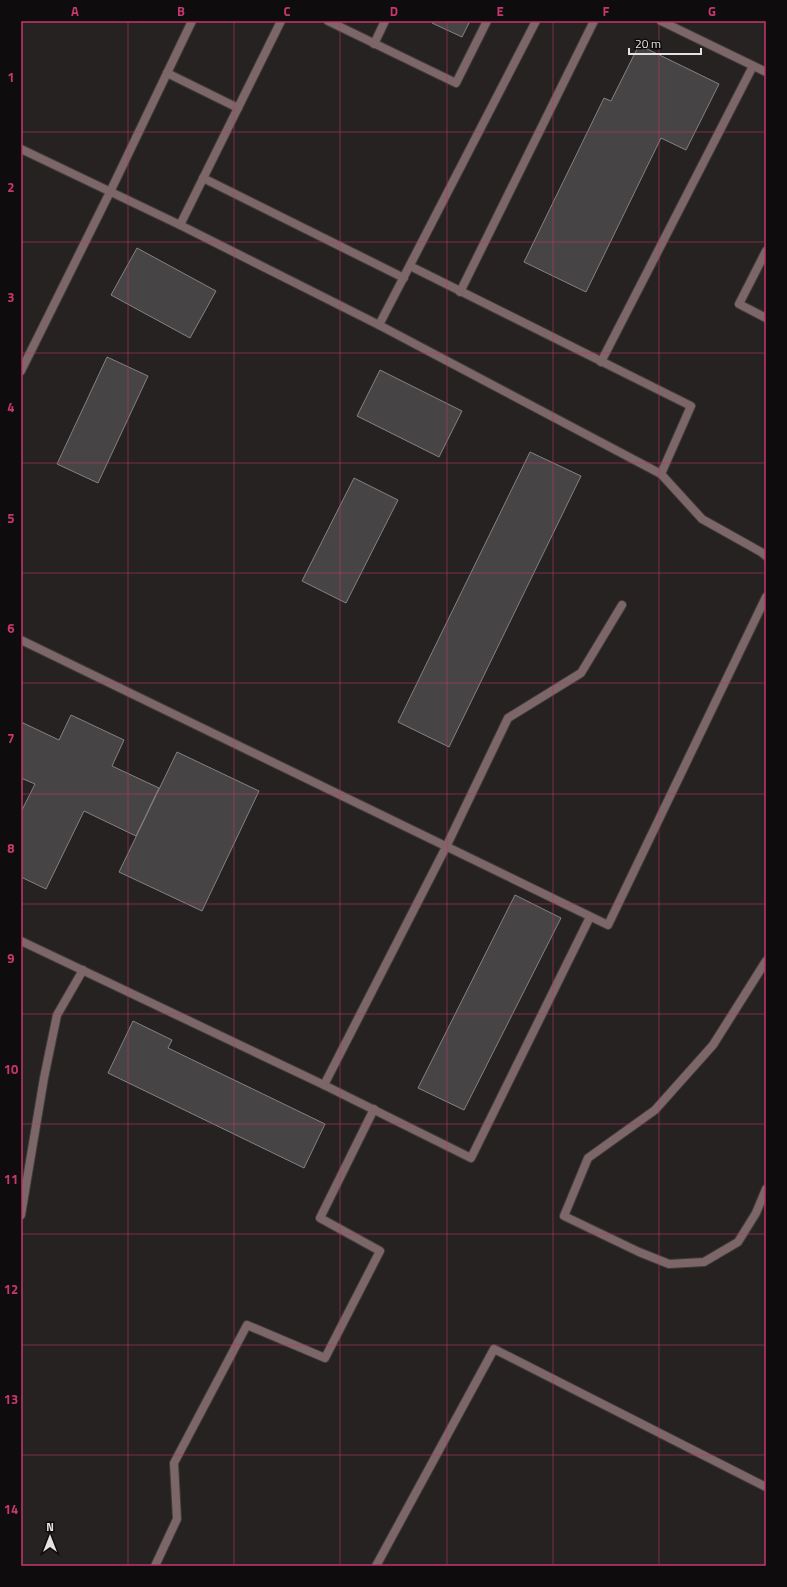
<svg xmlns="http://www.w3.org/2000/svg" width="787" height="1587" font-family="'Titillium Web',sans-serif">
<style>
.building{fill:#474446;stroke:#858184}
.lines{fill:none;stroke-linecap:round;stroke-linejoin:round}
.service-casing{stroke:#403d3c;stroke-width:10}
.service{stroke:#7d6668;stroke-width:8}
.grid{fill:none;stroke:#c7366f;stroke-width:1;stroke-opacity:0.55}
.neatline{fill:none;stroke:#c7366f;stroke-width:1.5}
.grid-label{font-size:13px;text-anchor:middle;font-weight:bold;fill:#c7366f}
</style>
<rect width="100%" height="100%" fill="#252221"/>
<g class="building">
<path d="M433 21H470L462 37 432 23Z"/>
<path d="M639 45 719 84 686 150 661 138 586 292 524 262 604 98 611 101Z"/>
<path d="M137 248 216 291 190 338 111 295Z"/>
<path d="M107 357 148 376 98 483 57 464Z"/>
<path d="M380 370 462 411 439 457 357 416Z"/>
<path d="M530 452 581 476 449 747 398 722Z"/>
<path d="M354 478 398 500 346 603 302 581Z"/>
<path d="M71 715 124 740 112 766 159 788 136 836 84 811 46 889 21 877V812L35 784 21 778V722L59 740Z"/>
<path d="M177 752 259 791 202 911 119 872Z"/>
<path d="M515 895 561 918 464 1110 418 1088Z"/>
<path d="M133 1021 172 1040 168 1048 325 1124 304 1168 108 1073Z"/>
</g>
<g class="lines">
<defs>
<g id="service">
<path d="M328 21 456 83 487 21"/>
<path d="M661 21 766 72"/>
<path d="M374 44 385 21"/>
<path d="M167 73 238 108"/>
<path d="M21 149 180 225 379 325 661 474 702 519 761 552 766 556"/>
<path d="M203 178 404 278"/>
<path d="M180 225 281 21"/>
<path d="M766 251 739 304 766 318"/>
<path d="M410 266 691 406 661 474"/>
<path d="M460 292 594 21"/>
<path d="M379 325 536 21"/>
<path d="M601 362 753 66"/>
<path d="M21 371 110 192 192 21"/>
<path d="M21 640 608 925 766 597"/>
<path d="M21 941 324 1085 471 1158 590 917"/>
<path d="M766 961 713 1045 655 1110 588 1158 564 1216 639 1252 669 1264 704 1262 738 1242 756 1213 766 1189"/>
<path d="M324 1085 446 847 508 718 581 673 622 605"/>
<path d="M21 1215 44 1078 57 1015 83 970"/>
<path d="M155 1566 177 1519 174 1463 247 1325 325 1358 380 1251 320 1218 374 1109"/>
<path d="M376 1566 494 1349 766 1487"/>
</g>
</defs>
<use href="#service" class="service-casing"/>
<use href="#service" class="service"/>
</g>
<path class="grid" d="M128 21V1566M234 21V1566M340 21V1566M447 21V1566M553 21V1566M659 21V1566M21 132H766M21 242H766M21 353H766M21 463H766M21 573H766M21 683H766M21 794H766M21 904H766M21 1014H766M21 1124H766M21 1234H766M21 1345H766M21 1455H766"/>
<rect width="787" height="1587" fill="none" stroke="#0e0c0c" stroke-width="44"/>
<g transform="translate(50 1537)" stroke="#0e0c0c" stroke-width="3" paint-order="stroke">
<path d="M0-3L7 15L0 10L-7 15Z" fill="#e5e3e2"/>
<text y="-6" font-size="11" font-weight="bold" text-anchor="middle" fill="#e5e3e2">N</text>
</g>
<path d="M629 48v6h72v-6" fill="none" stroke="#e5e3e2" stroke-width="2"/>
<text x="635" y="48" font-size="12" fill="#e5e3e2" stroke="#0e0c0c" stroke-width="3" paint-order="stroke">20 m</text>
<rect x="22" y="22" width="743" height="1543" class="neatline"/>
<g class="grid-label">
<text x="75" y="16">A</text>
<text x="181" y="16">B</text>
<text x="287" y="16">C</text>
<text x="394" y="16">D</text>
<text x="500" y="16">E</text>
<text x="606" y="16">F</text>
<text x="712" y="16">G</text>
<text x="11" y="82">1</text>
<text x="11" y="192">2</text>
<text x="11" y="302">3</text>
<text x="11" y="412">4</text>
<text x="11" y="523">5</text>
<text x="11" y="633">6</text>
<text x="11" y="743">7</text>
<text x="11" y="853">8</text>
<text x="11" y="963">9</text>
<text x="11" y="1074">10</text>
<text x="11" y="1184">11</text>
<text x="11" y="1294">12</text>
<text x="11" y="1404">13</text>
<text x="11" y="1514">14</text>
</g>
</svg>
